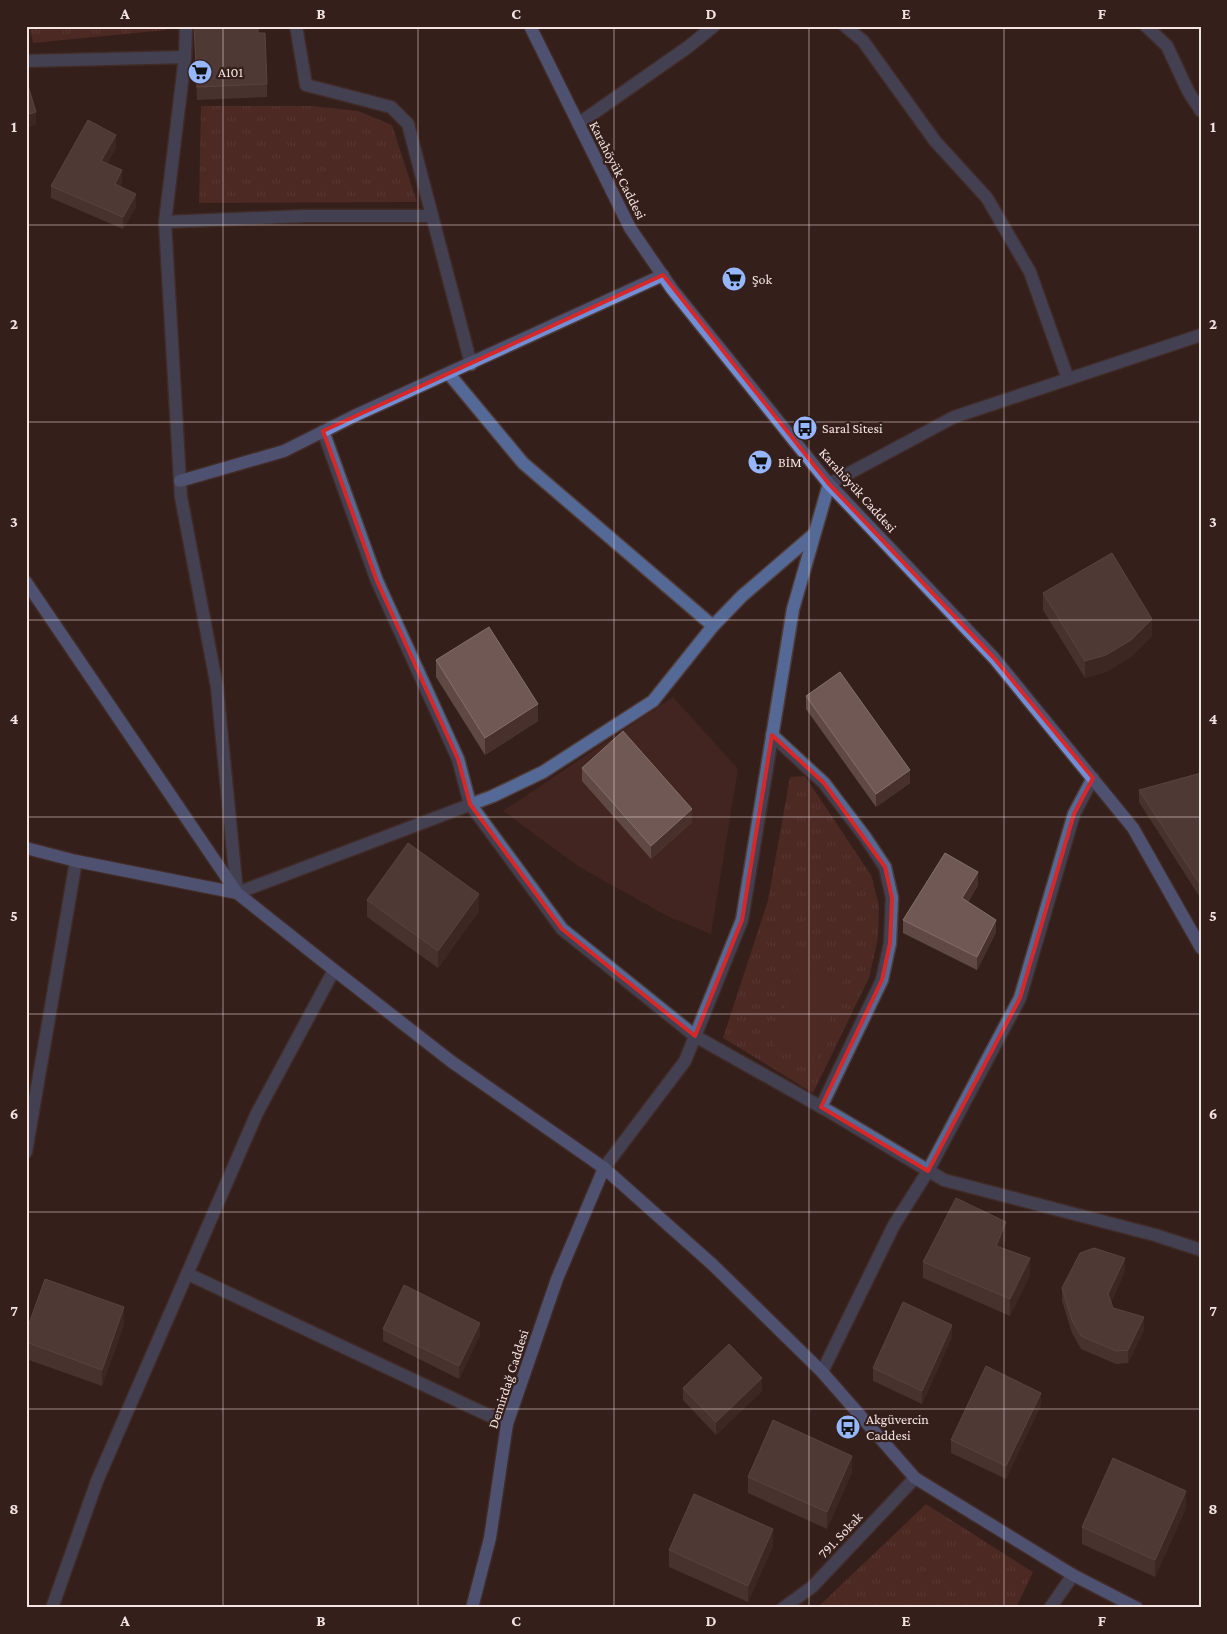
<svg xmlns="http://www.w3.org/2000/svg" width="1227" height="1634" font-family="'Crimson Pro',serif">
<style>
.built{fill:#422520}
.park{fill:url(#park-tufts)}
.pitch{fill:#69352d}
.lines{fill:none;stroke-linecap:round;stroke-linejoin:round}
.street-casing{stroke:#503b37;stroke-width:15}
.secondary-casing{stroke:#503b37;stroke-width:15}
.street{stroke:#556996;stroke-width:12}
.secondary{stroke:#708fd7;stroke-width:12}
.wall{fill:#604944}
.shaded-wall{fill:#48312c}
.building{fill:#705955;stroke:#846f6b}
.marked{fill:none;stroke:#d62828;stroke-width:4;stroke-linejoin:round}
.grid{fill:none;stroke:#f3e4e1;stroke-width:1;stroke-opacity:0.55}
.labels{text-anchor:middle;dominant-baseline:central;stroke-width:4.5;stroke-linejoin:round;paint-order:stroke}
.poi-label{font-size:14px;fill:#f3e4e1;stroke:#351f1b;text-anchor:start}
.street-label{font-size:14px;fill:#f3e4e1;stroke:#351f1b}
.neatline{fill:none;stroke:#f3e4e1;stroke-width:2}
.grid-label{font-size:16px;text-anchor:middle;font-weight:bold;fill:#f3e4e1}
</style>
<defs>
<pattern id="park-tufts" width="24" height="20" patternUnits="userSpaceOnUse" patternTransform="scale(1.25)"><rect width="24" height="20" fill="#69352d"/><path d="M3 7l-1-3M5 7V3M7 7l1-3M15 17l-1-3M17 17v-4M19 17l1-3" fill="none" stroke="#7f524b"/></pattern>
</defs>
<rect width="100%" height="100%" fill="#351f1b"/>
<path class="built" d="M673 697 738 769 711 934 667 916 578 866 503 811Z"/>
<g class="park">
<path d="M29 26H166V30L33 43Z"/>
<path d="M201 106H312L358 111 392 125 417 202 199 203Z"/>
<path d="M805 776 871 875 879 905 878 938 869 978 813 1093 723 1038 768 900 790 777Z"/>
<path d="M926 1504 1033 1572 1016 1608H817Z"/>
</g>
<path class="pitch" d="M799 966 843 980 817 1059 773 1045Z"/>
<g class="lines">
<defs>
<g id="street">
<path d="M186 26 185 57 165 222 180 481 181 497 217 687 237 893 493 796 543 772 653 701 713 626 742 596 814 534"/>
<path d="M296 26 306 85 391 107 408 124 471 364"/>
<path d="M845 26 863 41 935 141 987 198 1030 272 1068 379"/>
<path d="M1146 26 1167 46 1188 91 1201 111"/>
<path d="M26 61 185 57"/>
<path d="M578 124 688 47 714 26"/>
<path d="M165 222 305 216H432"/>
<path d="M449 374 523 463 713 626"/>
<path d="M323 431 377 581 458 759 470 804 562 929 695 1036 830 1112 944 1180 1155 1235 1201 1250"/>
<path d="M772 735 824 783 865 837 885 867 892 898 890 943 882 980 821 1107"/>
<path d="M26 1152 76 861"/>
<path d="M604 1168 685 1061 742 920 793 609 829 484 954 417 1201 335"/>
<path d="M188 1274 507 1424"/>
<path d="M822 1372 894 1225 928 1171 1020 998 1074 814 1093 778"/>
<path d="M52 1608 97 1481 257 1113 334 970"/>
<path d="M783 1608 812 1587 915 1478"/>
<path d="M1050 1608 1073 1575"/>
</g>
<g id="secondary">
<path d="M530 26 630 228 672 289 829 484 994 658 1133 828 1201 948"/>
<path d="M180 481 284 451 354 416 663 275"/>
<path d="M26 582 237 893 334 970 452 1062 604 1168 713 1265 822 1372 915 1478 1073 1575 1137 1608"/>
<path d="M26 848 76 861 237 893"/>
<path d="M472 1608 490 1538 507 1424 557 1279 604 1168"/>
</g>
</defs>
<use href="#street" class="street-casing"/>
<use href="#secondary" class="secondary-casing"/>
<use href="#street" class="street"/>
<use href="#secondary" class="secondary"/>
</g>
<g class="wall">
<path d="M194 26 258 33 267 84V97L197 100Z"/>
<path d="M116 148 107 163 122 182 120 186 136 207 123 229 51 198V186Z"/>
<path d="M1043 593 1152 636 1131 657 1106 672 1085 678 1043 610Z"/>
<path d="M436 660 538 721 485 755 436 677Z"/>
<path d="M806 696 910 783 876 807 806 709Z"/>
<path d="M582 768 692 822 651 859 582 781Z"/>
<path d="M1201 773V899L1139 802V790Z"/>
<path d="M978 885 968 902 996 932 977 970 903 933V920Z"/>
<path d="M367 900 479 911 438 968 367 917Z"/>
<path d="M1006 1239 1002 1248 1030 1275 1010 1316 923 1278V1262Z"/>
<path d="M1125 1271 1111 1302 1113 1308 1144 1330 1128 1363 1116 1364 1081 1349 1072 1333 1062 1301V1288Z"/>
<path d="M124 1324 102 1386 26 1359V1342Z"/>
<path d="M383 1329 480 1335 459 1379 383 1341Z"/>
<path d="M952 1337 922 1404 873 1381V1368Z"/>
<path d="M683 1388 762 1391 716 1435 683 1400Z"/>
<path d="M1041 1405 1006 1479 951 1453V1440Z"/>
<path d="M852 1472 827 1529 748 1493V1477Z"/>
<path d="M1186 1508 1155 1577 1082 1544V1527Z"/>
<path d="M773 1546 748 1602 669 1567V1550Z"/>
</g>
<g class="shaded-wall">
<path d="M36 112V125L26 128V115Z"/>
<path d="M116 135V148L101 174V161Z"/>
<path d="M122 170V182L115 196V184Z"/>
<path d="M136 194V207L123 229V217Z"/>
<path d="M1152 619V636L1131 657 1106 672 1085 678V661Z"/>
<path d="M538 704V721L485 755V738Z"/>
<path d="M910 770V783L876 807V794Z"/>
<path d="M692 809V822L651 859V846Z"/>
<path d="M978 872V885L962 911V898Z"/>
<path d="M479 894V911L438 968V951Z"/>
<path d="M996 920V932L977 970V957Z"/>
<path d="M1006 1222V1239L996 1262V1246Z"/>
<path d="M1030 1258V1275L1010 1316V1299Z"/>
<path d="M1125 1258V1271L1108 1307V1294Z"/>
<path d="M124 1307V1324L102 1386V1370Z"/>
<path d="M1144 1317V1330L1128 1363V1350Z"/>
<path d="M480 1323V1335L459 1379V1366Z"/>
<path d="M952 1325V1337L922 1404V1391Z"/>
<path d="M762 1378V1391L716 1435V1422Z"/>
<path d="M1041 1393V1405L1006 1479V1466Z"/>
<path d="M852 1456V1472L827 1529V1512Z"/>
<path d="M27 1466V1483L26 1485V1468Z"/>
<path d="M1186 1491V1508L1155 1577V1560Z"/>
<path d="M773 1529V1546L748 1602V1586Z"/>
</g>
<g class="building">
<path d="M194 26H258V33H265L267 84 197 87Z"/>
<path d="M26 79 36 112 26 115Z"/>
<path d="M88 120 116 135 101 161 122 170 115 184 136 194 123 217 51 186Z"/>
<path d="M1112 553 1152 619 1131 640 1106 655 1085 661 1043 593Z"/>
<path d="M489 627 538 704 485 738 436 660Z"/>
<path d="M840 672 910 770 876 794 806 696Z"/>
<path d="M623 731 692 809 651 846 582 768Z"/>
<path d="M1201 773V886L1139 790Z"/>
<path d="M408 843 479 894 438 951 367 900Z"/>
<path d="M945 853 978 872 962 898 996 920 977 957 903 920Z"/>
<path d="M956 1198 1006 1222 996 1246 1030 1258 1010 1299 923 1262Z"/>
<path d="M1094 1248 1125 1258 1108 1294 1113 1308 1144 1317 1128 1350 1116 1351 1081 1336 1072 1320 1062 1288 1080 1253Z"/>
<path d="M45 1279 124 1307 102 1370 26 1342V1332Z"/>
<path d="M404 1285 480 1323 459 1366 383 1329Z"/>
<path d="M903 1302 952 1325 922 1391 873 1368Z"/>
<path d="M729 1344 762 1378 716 1422 683 1388Z"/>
<path d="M986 1366 1041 1393 1006 1466 951 1440Z"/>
<path d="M773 1420 852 1456 827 1512 748 1477Z"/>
<path d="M1113 1458 1186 1491 1155 1560 1082 1527Z"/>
<path d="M694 1494 773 1529 748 1586 669 1550Z"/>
</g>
<path d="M0 0H1227V1634H0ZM663 275 829 484 994 658 1093 778 1074 814 1020 998 928 1171 821 1107 882 980 890 943 892 898 885 867 824 783 772 735 742 920 695 1036 562 929 470 804 458 759 377 581 323 431Z" fill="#351f1b" fill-opacity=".55" fill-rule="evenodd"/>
<path class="marked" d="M663 275 829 484 994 658 1093 778 1074 814 1020 998 928 1171 821 1107 882 980 890 943 892 898 885 867 824 783 772 735 742 920 695 1036 562 929 470 804 458 759 377 581 323 431Z"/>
<path class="grid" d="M223 26V1608M418 26V1608M614 26V1608M809 26V1608M1004 26V1608M26 225H1201M26 422H1201M26 620H1201M26 817H1201M26 1014H1201M26 1212H1201M26 1409H1201"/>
<defs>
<symbol id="supermarket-disc" viewBox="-11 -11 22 22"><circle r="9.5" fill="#96b6fd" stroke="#351f1b"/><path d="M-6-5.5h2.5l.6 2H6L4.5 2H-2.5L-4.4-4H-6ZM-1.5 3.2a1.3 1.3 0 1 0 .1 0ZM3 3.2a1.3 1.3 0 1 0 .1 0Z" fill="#111"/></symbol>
<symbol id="bus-disc" viewBox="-11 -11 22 22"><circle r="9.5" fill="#96b6fd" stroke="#351f1b"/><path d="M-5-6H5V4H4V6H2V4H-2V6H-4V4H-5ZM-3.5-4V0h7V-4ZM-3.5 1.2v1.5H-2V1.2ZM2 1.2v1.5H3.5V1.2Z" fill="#111"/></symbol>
</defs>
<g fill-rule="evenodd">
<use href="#supermarket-disc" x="186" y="58" width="28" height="28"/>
<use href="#supermarket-disc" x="720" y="265" width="28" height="28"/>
<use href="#bus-disc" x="791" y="414" width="28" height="28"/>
<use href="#supermarket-disc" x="746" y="448" width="28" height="28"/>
<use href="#bus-disc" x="834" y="1413" width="28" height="28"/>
</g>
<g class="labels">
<g class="poi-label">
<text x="218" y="72">A101</text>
<text x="752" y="279">Şok</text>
<text x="822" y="428">Saral Sitesi</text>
<text x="778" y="462">BİM</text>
<text x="866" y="1419">Akgüvercin<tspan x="866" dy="16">Caddesi</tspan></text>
</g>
<g class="street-label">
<text transform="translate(618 170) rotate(63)">Karahöyük Caddesi</text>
<text transform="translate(858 490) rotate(48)">Karahöyük Caddesi</text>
<text transform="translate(508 1379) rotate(-72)">Demirdağ Caddesi</text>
<text transform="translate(840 1535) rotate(-47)">791. Sokak</text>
</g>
</g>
<rect width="1227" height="1634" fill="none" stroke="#351f1b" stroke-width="55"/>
<rect x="28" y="28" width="1172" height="1578" class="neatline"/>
<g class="grid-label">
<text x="125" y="19">A</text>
<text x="321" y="19">B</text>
<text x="516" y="19">C</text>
<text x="711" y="19">D</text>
<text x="906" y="19">E</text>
<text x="1102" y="19">F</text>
<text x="14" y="132">1</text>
<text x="1213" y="132">1</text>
<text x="14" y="329">2</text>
<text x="1213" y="329">2</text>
<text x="14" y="527">3</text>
<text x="1213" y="527">3</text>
<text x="14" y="724">4</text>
<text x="1213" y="724">4</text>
<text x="14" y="921">5</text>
<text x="1213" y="921">5</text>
<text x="14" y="1119">6</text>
<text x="1213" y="1119">6</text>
<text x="14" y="1316">7</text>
<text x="1213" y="1316">7</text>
<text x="14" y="1514">8</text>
<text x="1213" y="1514">8</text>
<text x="125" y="1626">A</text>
<text x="321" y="1626">B</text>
<text x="516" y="1626">C</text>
<text x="711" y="1626">D</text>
<text x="906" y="1626">E</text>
<text x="1102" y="1626">F</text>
</g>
</svg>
